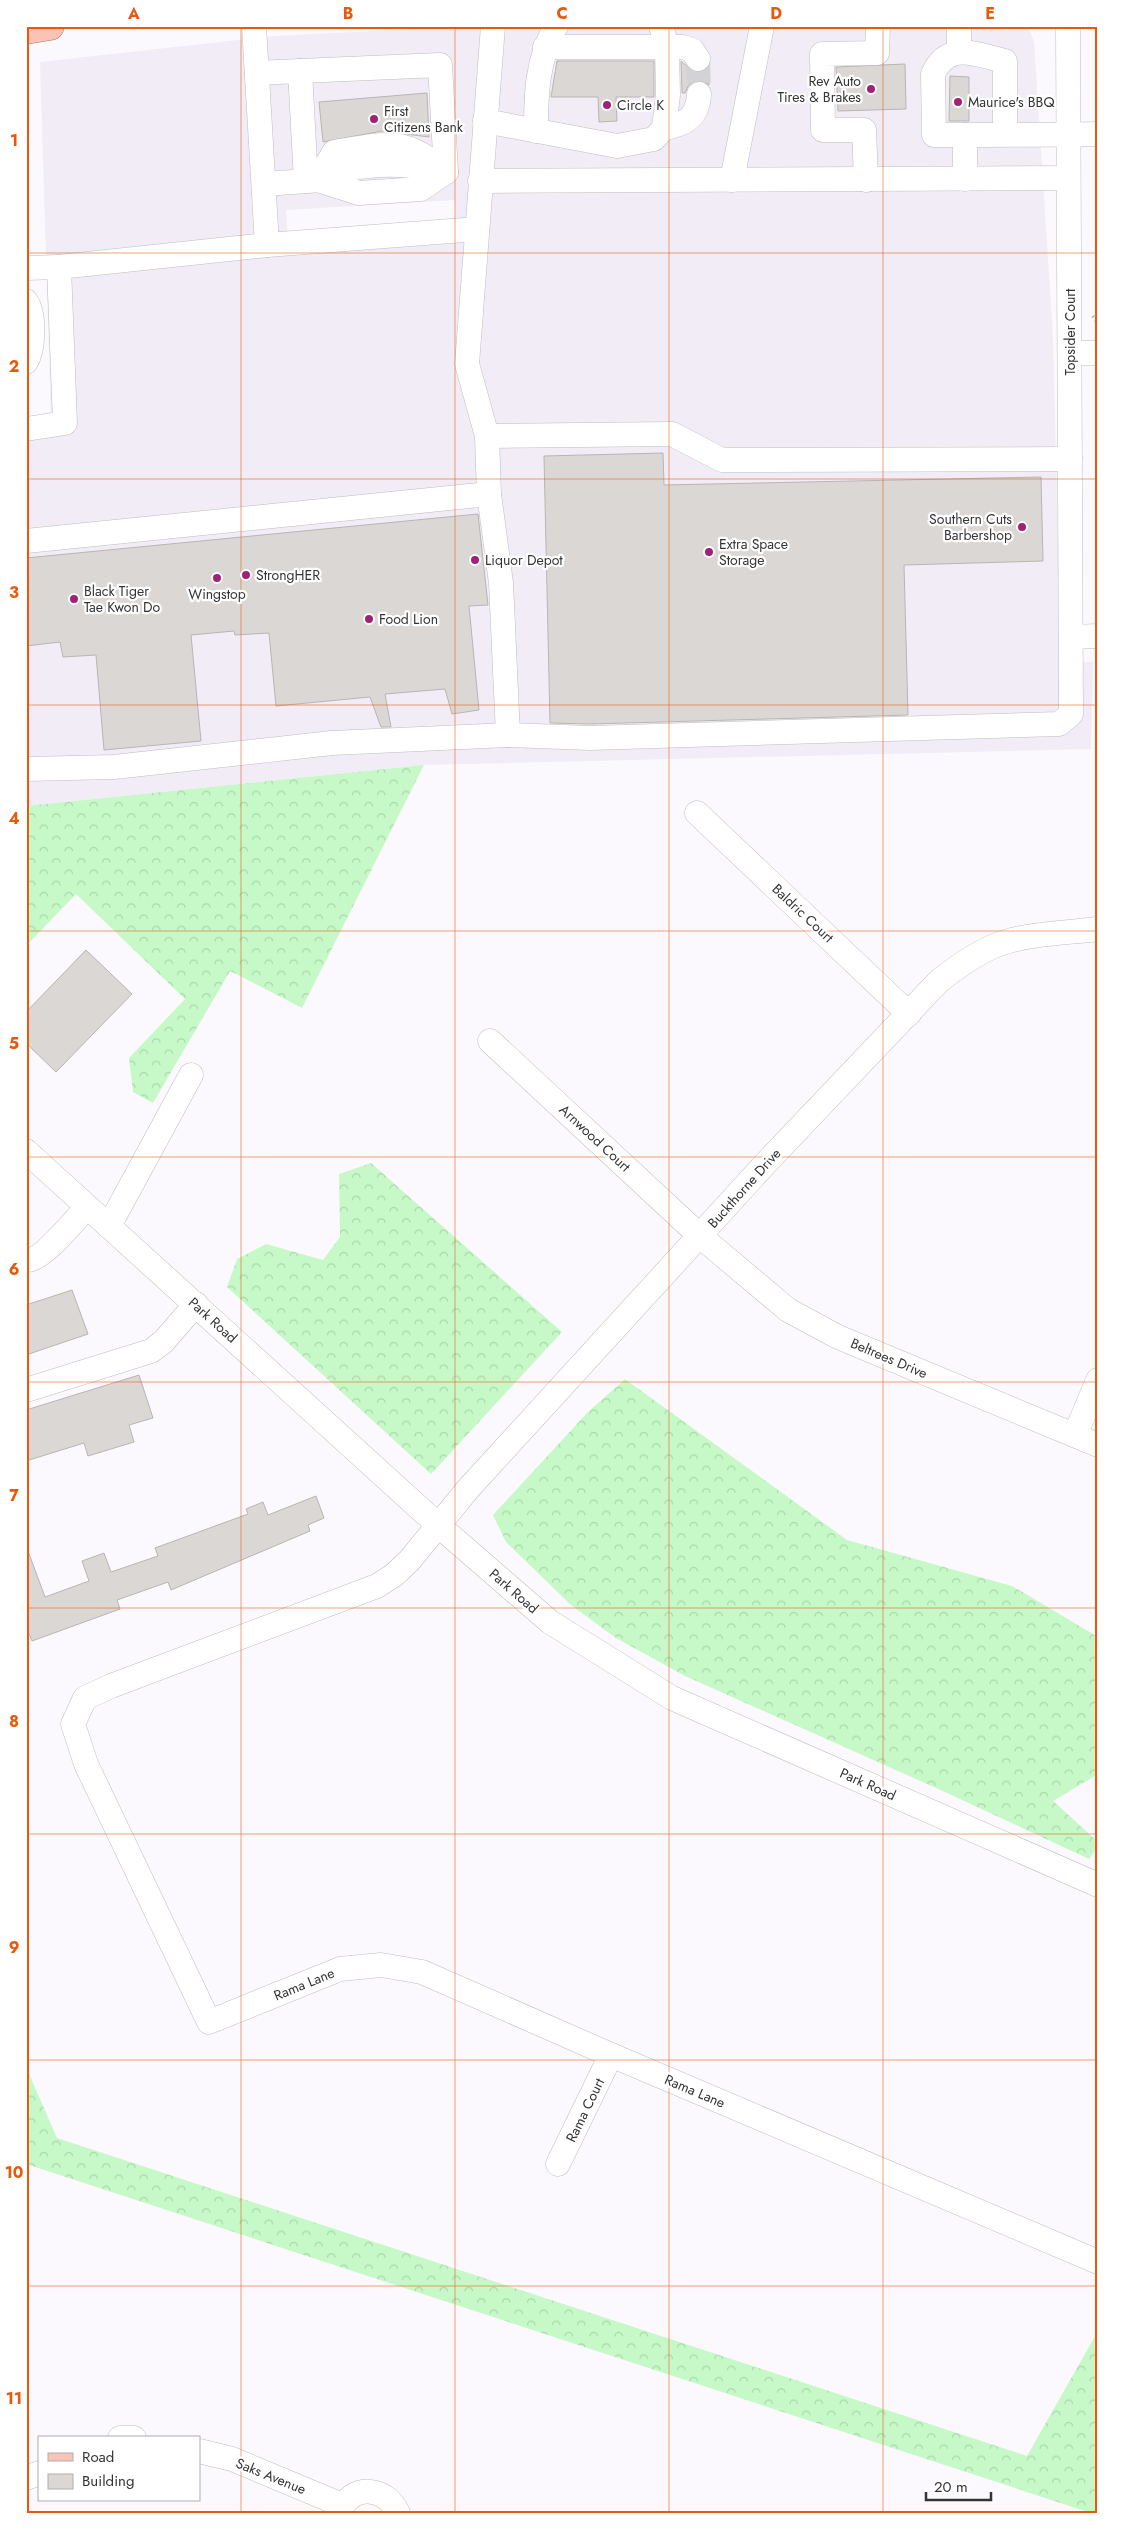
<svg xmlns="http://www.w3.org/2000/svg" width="1124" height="2539" font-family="Jost,sans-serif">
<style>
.built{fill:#f1ecf6;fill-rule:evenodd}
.forest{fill:url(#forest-crowns)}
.building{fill:#dbd7d5;stroke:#b9b5b4}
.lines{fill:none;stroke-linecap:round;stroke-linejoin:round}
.minor-tunnel{stroke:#d3d2d5;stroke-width:24;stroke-dasharray:24 12;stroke-linecap:butt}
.minor-casing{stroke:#bfbdc0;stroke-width:25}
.major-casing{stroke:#b47669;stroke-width:29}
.path{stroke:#979598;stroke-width:3;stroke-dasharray:1 4;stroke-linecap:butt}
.minor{stroke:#fff;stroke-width:24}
.major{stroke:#fbc2b6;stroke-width:28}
.grid{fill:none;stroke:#e8590c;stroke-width:1;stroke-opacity:0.55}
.poi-dot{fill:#9f2276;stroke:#fff;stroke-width:2}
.labels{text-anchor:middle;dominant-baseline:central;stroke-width:4.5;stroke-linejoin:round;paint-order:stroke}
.poi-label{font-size:14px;fill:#353435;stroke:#fff;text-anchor:start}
.street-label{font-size:14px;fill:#353435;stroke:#fff}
.neatline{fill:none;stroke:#e8590c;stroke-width:2}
.grid-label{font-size:16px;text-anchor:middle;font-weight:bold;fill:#e8590c}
</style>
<defs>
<pattern id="forest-crowns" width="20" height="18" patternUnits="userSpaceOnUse" patternTransform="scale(1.25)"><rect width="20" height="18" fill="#c6f9c7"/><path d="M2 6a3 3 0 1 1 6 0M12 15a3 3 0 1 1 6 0" fill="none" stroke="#abd6ac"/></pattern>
</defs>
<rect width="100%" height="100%" fill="#fbf9fd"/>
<path class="built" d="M472 26H1025L1030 31 1034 42 1053 337 1061 662H1093L1091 749 424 765 26 806V421L51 417 40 62 274 36ZM455 200 456 243 289 255 286 210Z"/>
<g class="forest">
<path d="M424 765 302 1008 230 971 153 1103 133 1092 129 1058 185 999 76 894 26 946V806Z"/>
<path d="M371 1163 562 1332 431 1474 227 1287 237 1259 266 1244 323 1260 340 1237 339 1174Z"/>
<path d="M625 1379 847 1540 1012 1586 1098 1637V1774L1053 1801 1098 1842V1846L1089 1859 945 1792 685 1676 616 1638 571 1605 506 1542 493 1515 588 1412Z"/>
<path d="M26 2067 57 2138 1027 2456 1098 2331V2513H1091L26 2164Z"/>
</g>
<g class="building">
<path d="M557 61H654V97H616L617 121 599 122 598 97H551Z"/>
<path d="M681 61 692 71 699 73 709 67V85L701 80 694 81 688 86 685 93H682Z"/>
<path d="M905 64 906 109 838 111 836 67Z"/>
<path d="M950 76 969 77V121H949Z"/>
<path d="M427 93 429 137 382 131 323 142 319 102Z"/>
<path d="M663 453 664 485 1041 477 1043 561 904 565 908 715 590 724 550 723 544 456Z"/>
<path d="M478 514 488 605 469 606 479 710 452 714 445 689 385 694 391 727H381L370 697 276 706 269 633 235 635 234 631 191 635 201 741 104 750 96 655 63 657 60 642 26 646V558Z"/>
<path d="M86 950 132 994 56 1072 26 1043V1012Z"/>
<path d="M72 1290 88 1334 26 1355V1305Z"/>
<path d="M139 1375 153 1418 129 1425 134 1442 88 1456 84 1443 26 1461V1410Z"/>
<path d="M316 1496 324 1518 308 1525 310 1531 171 1590 168 1582 117 1600 120 1609 32 1641 26 1627V1552L28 1551 45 1597 89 1581 82 1561 104 1553 111 1572 158 1556 155 1548 248 1514 246 1509 263 1502 268 1515Z"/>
</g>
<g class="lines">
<path class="minor-tunnel" d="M698 59 699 94"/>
<defs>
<g id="minor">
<path d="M493 26 467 364 487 436 489 494 501 583 508 735"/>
<path d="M959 26V51"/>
<path d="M545 47H683L692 50 698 59"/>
<path d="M257 73 300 71"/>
<path d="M485 121 617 146 654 139 664 128 668 95 667 47 661 26"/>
<path d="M664 128C685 125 698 117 699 94"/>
<path d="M536 131C536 93 537 60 556 26"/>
<path d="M965 135V179"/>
<path d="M1005 135V61C977 55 948 40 933 74L934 135C988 135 1043 135 1098 134"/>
<path d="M318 180 334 152C388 144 402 135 446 172"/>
<path d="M318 180 359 193 421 189 446 172"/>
<path d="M318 180C353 162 398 162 436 170"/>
<path d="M732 180 762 26"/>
<path d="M866 180 864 130H823L822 54 877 53 878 26"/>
<path d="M306 181 300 71 440 65 446 172"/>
<path d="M480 181 1068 178"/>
<path d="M264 184 321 180"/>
<path d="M267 245 477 229"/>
<path d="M26 268 59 267"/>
<path d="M26 301C35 314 34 349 26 362"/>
<path d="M1070 353H1098"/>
<path d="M26 429 65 423 59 267 267 245 254 26"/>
<path d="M487 436 672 434 722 460 1070 459"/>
<path d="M26 541 489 494"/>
<path d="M1071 637 1098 636"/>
<path d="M26 769 114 767 332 743 508 735 590 738 1059 724 1071 714 1068 26"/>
<path d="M697 813 909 1014"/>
<path d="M1098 929C1067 933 1032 933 1002 943 979 951 958 966 939 981L765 1164 468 1489 409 1561 394 1575 377 1586 111 1686 85 1698 73 1724 86 1764 209 2022 340 1969 381 1965 422 1972 611 2055 1098 2262"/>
<path d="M490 1041 700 1236 788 1310 838 1337 1098 1445"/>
<path d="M26 1151 438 1525 550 1622 672 1698 1098 1885"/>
<path d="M109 1226 191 1075"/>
<path d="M26 1260C42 1262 76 1218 87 1207"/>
<path d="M26 1390 151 1351 163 1342 196 1304"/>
<path d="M1075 1435 1098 1380"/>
<path d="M558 2164 611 2055"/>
<path d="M120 2438H134"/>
<path d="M199 2451 232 2459 342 2505"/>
<path d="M26 2478 39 2473"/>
<path d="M339 2513C351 2483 386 2486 398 2513"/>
</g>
<path id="major" d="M26 30 50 26"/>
</defs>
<use href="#minor" class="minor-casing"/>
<use href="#major" class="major-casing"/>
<g class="path">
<path d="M1093 316 1098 324"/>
<path d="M1097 384 1098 383"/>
</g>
<use href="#minor" class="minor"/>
<use href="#major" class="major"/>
</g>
<path class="grid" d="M241 26V2513M455 26V2513M669 26V2513M883 26V2513M26 253H1098M26 479H1098M26 705H1098M26 931H1098M26 1157H1098M26 1382H1098M26 1608H1098M26 1834H1098M26 2060H1098M26 2286H1098"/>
<g class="poi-dot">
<circle cx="871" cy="89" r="5"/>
<circle cx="958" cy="102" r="5"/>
<circle cx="607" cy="105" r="5"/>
<circle cx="374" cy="119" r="5"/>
<circle cx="1022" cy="527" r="5"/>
<circle cx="709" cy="552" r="5"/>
<circle cx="475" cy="560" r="5"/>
<circle cx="246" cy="575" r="5"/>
<circle cx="217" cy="578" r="5"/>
<circle cx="74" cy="599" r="5"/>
<circle cx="369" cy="619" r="5"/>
</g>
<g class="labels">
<g class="poi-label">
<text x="861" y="81" text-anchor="end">Rev Auto<tspan x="861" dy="16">Tires &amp; Brakes</tspan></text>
<text x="968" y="102">Maurice's BBQ</text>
<text x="617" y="105">Circle K</text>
<text x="384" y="111">First<tspan x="384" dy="16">Citizens Bank</tspan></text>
<text x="1012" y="519" text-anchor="end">Southern Cuts<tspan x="1012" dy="16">Barbershop</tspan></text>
<text x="719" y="544">Extra Space<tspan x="719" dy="16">Storage</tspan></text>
<text x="485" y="560">Liquor Depot</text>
<text x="256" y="575">StrongHER</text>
<text x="84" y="591">Black Tiger<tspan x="84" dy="16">Tae Kwon Do</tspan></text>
<text x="217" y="594" text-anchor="middle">Wingstop</text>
<text x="379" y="619">Food Lion</text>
</g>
<g class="street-label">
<text transform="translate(1070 332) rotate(-90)">Topsider Court</text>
<text transform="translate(803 913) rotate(43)">Baldric Court</text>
<text transform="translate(595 1138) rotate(43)">Arnwood Court</text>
<text transform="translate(744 1188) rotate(-48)">Buckthorne Drive</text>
<text transform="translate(213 1320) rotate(42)">Park Road</text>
<text transform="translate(889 1358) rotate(23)">Beltrees Drive</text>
<text transform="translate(514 1591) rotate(41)">Park Road</text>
<text transform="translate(868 1784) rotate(24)">Park Road</text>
<text transform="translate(304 1984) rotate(-22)">Rama Lane</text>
<text transform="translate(695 2091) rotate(23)">Rama Lane</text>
<text transform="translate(585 2110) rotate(-64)">Rama Court</text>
<text transform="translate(271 2476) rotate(22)">Saks Avenue</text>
</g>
</g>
<rect width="1124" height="2539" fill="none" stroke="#ffffff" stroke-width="55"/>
<rect x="38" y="2436" width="162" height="65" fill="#ffffff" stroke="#aeaeae"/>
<rect x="48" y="2453" width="25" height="8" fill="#fbc2b6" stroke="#aeaeae"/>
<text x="82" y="2462" font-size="15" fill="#353435">Road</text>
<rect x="48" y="2474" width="25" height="15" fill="#dbd7d5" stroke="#aeaeae"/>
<text x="82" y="2486" font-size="15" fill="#353435">Building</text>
<path d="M926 2492v8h65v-8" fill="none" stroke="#353435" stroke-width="2.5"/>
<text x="934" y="2492" font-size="15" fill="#353435" stroke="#ffffff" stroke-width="4" paint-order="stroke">20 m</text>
<rect x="28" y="28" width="1068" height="2484" class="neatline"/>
<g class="grid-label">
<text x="134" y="19">A</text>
<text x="348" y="19">B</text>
<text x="562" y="19">C</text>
<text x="776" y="19">D</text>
<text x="990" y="19">E</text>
<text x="14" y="146">1</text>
<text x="14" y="372">2</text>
<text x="14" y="598">3</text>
<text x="14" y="824">4</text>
<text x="14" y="1049">5</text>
<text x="14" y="1275">6</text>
<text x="14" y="1501">7</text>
<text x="14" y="1727">8</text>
<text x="14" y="1953">9</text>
<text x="14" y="2178">10</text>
<text x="14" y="2404">11</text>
</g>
</svg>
